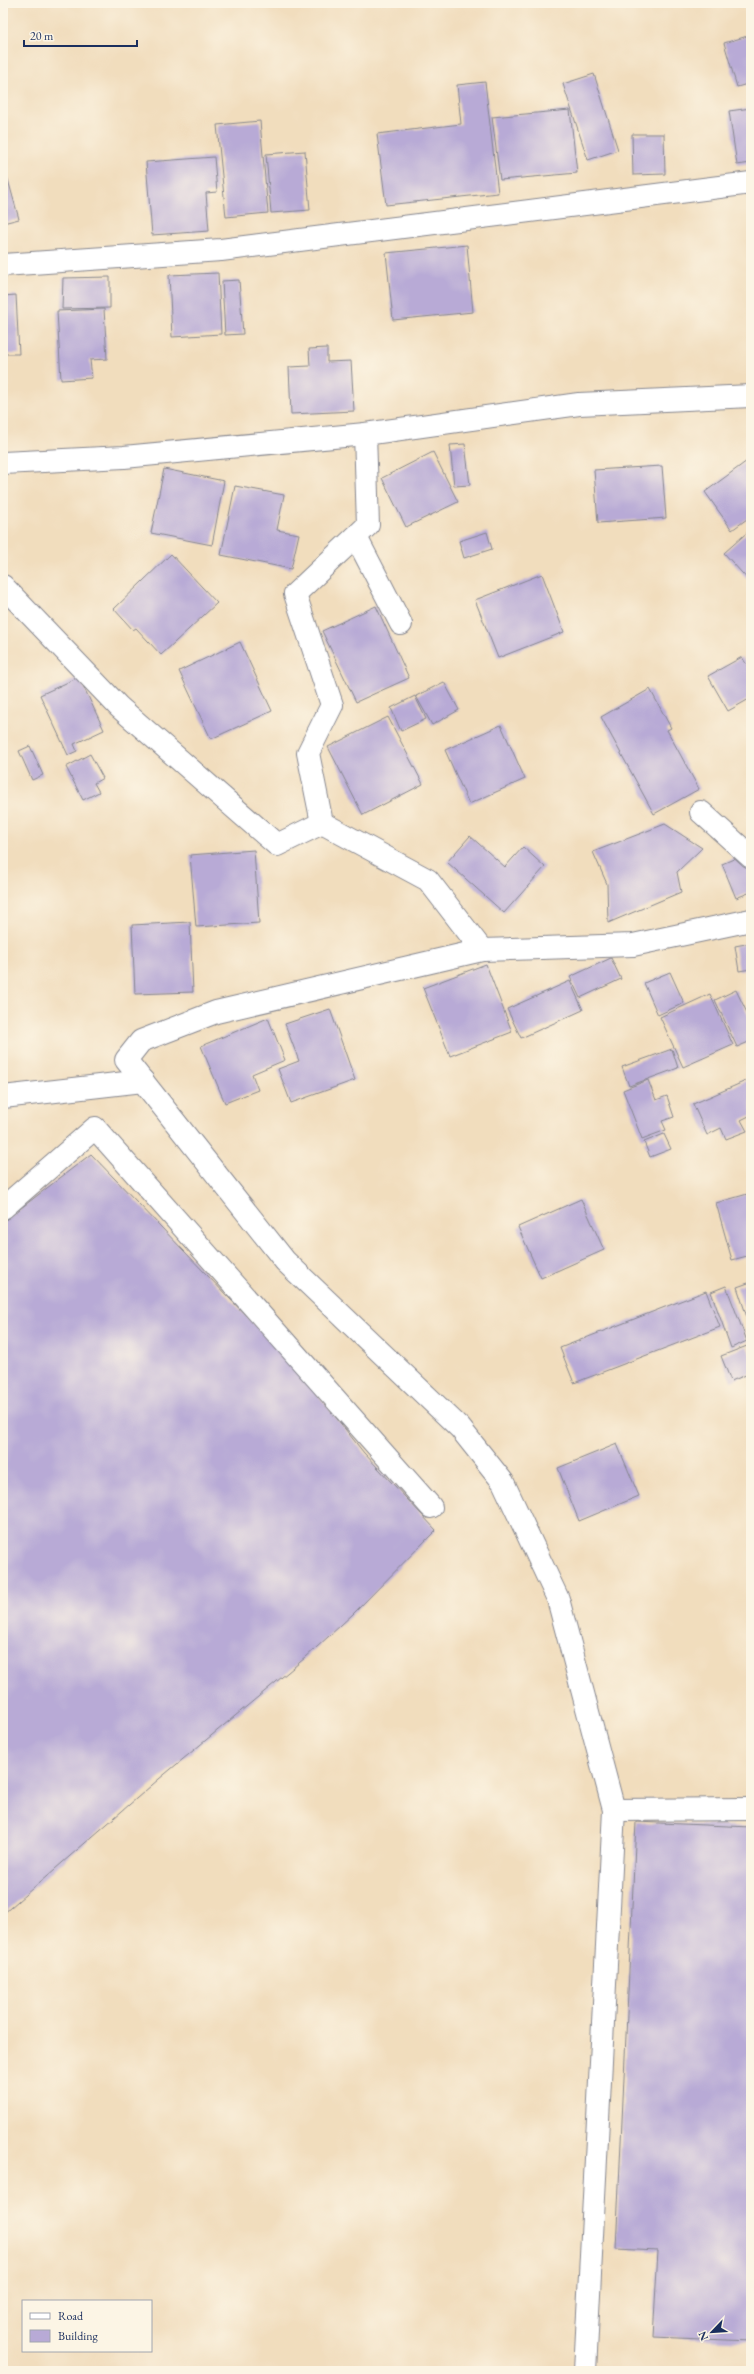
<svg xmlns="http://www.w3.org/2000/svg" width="754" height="2374" font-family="'EB Garamond',serif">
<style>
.building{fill:#b8aad6}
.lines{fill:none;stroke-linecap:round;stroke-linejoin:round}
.minor-casing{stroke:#86868e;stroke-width:24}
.minor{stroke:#fff;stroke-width:22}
</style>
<rect width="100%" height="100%" fill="#fcf5e5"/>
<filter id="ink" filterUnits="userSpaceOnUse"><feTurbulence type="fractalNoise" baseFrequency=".025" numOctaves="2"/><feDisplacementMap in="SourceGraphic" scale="8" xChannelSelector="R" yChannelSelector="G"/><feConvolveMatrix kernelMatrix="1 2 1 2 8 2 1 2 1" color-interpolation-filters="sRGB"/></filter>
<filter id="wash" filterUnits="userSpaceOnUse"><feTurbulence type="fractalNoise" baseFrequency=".012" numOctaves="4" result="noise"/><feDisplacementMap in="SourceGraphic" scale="16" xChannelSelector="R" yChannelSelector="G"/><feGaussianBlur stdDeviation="0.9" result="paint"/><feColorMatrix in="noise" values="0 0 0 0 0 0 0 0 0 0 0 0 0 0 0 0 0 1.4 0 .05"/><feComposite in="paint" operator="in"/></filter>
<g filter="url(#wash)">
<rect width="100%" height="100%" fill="#f1ddbd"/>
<g id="blocks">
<g class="building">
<path d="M751 35V83L737 87 724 43Z"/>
<path d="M594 74 618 150 588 160 563 84Z"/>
<path d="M485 82 498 193 386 205 377 134 461 124 457 85Z"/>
<path d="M751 108V163L737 165 729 111Z"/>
<path d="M570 110 577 173 500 180 492 117Z"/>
<path d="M260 121 268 213 226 217 217 125Z"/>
<path d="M632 134H664L665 174 633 175Z"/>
<path d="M305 151 310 210 271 213 266 154Z"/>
<path d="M214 157 217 192 206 193 209 231 152 235 146 162Z"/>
<path d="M3 162 19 219 3 223Z"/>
<path d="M467 245 473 312 393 320 386 253Z"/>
<path d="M218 273 221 334 172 337 169 275Z"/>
<path d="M110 277V308L62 309 63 278Z"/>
<path d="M239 280 243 334 225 335 222 281Z"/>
<path d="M16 295 19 354H3V296Z"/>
<path d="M104 309 107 359 90 360 92 378 61 380 57 311Z"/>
<path d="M327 348V362L351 361 354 411 291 414 289 367 310 366 309 349Z"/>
<path d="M465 444 470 485 454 486 450 445Z"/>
<path d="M433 452 458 502 406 527 382 478Z"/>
<path d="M751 458V516L732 530 705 492Z"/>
<path d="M662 466 666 518 598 523 594 470Z"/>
<path d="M164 469 224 481 212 545 151 533Z"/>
<path d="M235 486 284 495 277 530 299 534 291 569 221 555Z"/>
<path d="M751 529V583L724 553Z"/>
<path d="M487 532 492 549 464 558 459 541Z"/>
<path d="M171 554 217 603 161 655 136 628 133 630 114 609Z"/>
<path d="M542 574 564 632 498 658 475 600Z"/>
<path d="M376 606 409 678 356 702 322 631Z"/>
<path d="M240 642 272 711 211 739 179 671Z"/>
<path d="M742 657 751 672V698L728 711 708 676Z"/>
<path d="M79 677 104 730 74 744 77 751 68 755 40 695Z"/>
<path d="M444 682 459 710 432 725 416 696Z"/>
<path d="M650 689 671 728 667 730 699 789 654 814 601 717Z"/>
<path d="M415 696 426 719 401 731 391 708Z"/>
<path d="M388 717 423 784 363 815 328 747Z"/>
<path d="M501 725 525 779 469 804 445 750Z"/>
<path d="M30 746 43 775 32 780 19 751Z"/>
<path d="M90 754 103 778 94 783 99 792 83 800 66 767Z"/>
<path d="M665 824 702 848 677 872 681 892 608 923 607 884 593 852Z"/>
<path d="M470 836 505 867 523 847 545 867 504 913 447 862Z"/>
<path d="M254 850 259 923 196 927 190 855Z"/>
<path d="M743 855 751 874V892L736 898 722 864Z"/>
<path d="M190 922 193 992 135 994 132 925Z"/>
<path d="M751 943V969L739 971 735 946Z"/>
<path d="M611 958 621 979 580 998 570 977Z"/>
<path d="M486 964 512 1032 450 1056 423 988Z"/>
<path d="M670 972 684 1003 658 1015 644 983Z"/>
<path d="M570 981 583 1010 521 1038 507 1009Z"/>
<path d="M736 990 751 1021V1041L737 1047 715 1000Z"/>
<path d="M710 994 733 1045 683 1067 660 1017Z"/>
<path d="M330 1009 355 1080 291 1103 278 1069 299 1061 285 1024Z"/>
<path d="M268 1018 285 1060 252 1074 258 1090 225 1103 201 1046Z"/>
<path d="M672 1049 678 1068 629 1086 622 1067Z"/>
<path d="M648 1080 656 1100 667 1096 674 1117 662 1121 666 1130 642 1139 623 1090Z"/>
<path d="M748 1080 751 1087V1115L741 1120 747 1131 726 1139 721 1128 707 1135 693 1104Z"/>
<path d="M664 1134 671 1149 650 1157 644 1142Z"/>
<path d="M91 1154 300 1372 364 1453 436 1530 353 1614 305 1658 159 1779 3 1914V1222Z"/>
<path d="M751 1193V1255L732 1260 716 1203Z"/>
<path d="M581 1199 604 1250 541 1278 518 1227Z"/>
<path d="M751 1282V1329L737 1287Z"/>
<path d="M726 1286 747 1341 731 1348 711 1292Z"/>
<path d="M706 1291 720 1327 574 1383 560 1348Z"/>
<path d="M747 1346 751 1356V1373L731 1381 721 1356Z"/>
<path d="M617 1444 639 1496 579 1521 558 1468Z"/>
<path d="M636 1822 751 1827V2341L653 2337 658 2251 616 2249Z"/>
</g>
</g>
</g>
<g filter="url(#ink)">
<use href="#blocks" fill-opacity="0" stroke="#86868e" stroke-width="1"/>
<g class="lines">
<defs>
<g id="minor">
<path d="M3 265 221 250 751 183"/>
<path d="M3 463 124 457 365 434 579 404 751 396"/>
<path d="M356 537 401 624"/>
<path d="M3 586 119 707 277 845 322 823"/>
<path d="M701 812 751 857"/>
<path d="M322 823 308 753 332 705 295 594 368 525 365 434"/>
<path d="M322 823 428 880 482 950"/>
<path d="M3 1097 143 1081"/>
<path d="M3 1208 95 1128 431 1507"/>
<path d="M614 1810 751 1809"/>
<path d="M585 2371 614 1810 558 1599 503 1482 460 1428 285 1261 126 1060 141 1041 216 1012 482 950 633 945 751 920"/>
</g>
</defs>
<use href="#minor" class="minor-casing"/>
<use href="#minor" class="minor"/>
</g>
</g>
<rect width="754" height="2374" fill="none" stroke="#fcf5e5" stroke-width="16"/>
<rect x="22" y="2300" width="130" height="52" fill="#fcf5e5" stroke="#a2a6af"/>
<rect x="30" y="2313" width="20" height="6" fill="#ffffff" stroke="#a2a6af"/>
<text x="58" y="2320" font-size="12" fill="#1b2f5e">Road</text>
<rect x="30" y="2330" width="20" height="12" fill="#b8aad6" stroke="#a2a6af"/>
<text x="58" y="2340" font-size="12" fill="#1b2f5e">Building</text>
<g transform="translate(712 2332) rotate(245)" stroke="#fcf5e5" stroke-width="3" paint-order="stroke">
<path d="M0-3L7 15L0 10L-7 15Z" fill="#1b2f5e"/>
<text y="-6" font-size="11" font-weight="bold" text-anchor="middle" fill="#1b2f5e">N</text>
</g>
<path d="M24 40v6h113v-6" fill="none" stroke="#1b2f5e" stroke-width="2"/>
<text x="30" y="40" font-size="12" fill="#1b2f5e" stroke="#fcf5e5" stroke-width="3" paint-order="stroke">20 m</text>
</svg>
